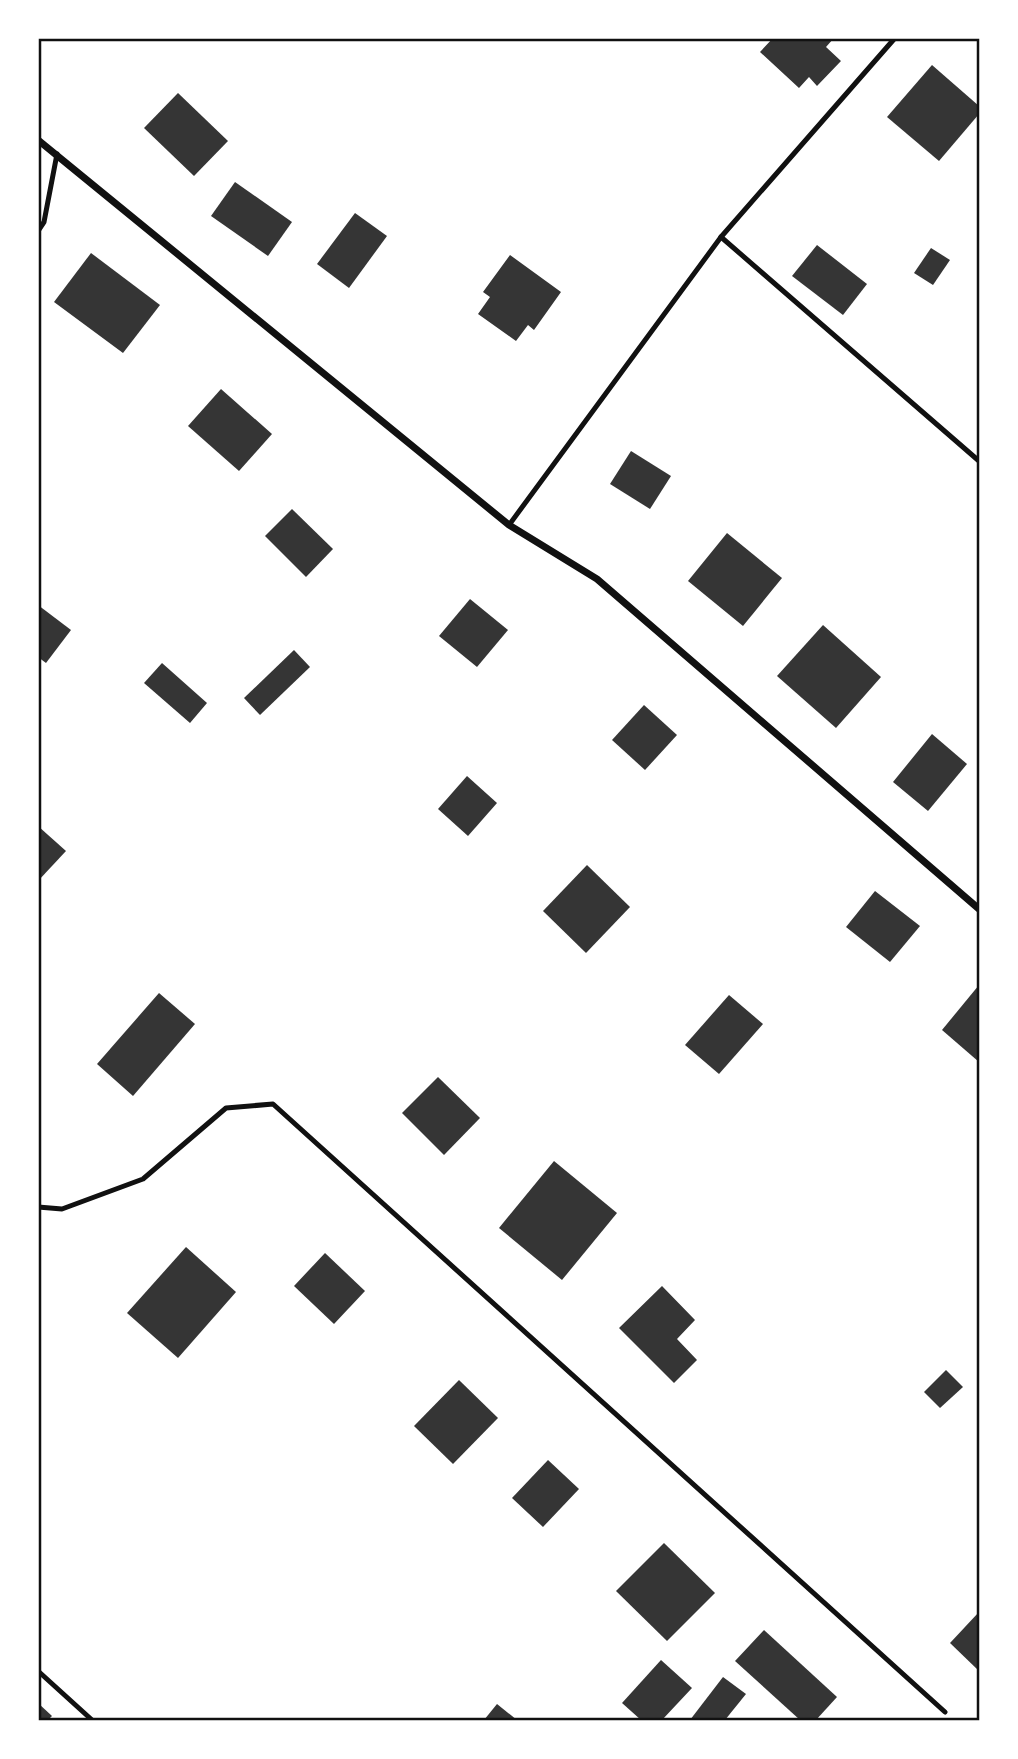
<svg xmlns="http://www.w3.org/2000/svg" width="1018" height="1759" font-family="Ubuntu,sans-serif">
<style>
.building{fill:#353535}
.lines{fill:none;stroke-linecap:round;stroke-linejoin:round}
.service{stroke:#111;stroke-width:5}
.minor{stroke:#111;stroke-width:7}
.neatline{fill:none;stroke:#111;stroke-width:2.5}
</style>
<rect width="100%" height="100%" fill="#fff"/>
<g class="building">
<path d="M773 38H834L826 47 841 61 817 86 809 77 799 88 760 52Z"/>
<path d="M932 65 979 106V114L939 161 887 117Z"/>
<path d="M178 93 228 141 194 176 144 128Z"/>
<path d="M235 182 292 222 268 256 211 216Z"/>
<path d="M355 213 387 236 349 288 317 264Z"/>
<path d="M817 245 867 284 843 315 792 276Z"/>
<path d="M931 248 950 260 933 285 914 273Z"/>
<path d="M91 253 160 305 123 353 54 302Z"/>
<path d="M510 255 561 292 534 330 528 325 516 341 478 314 490 297 483 292Z"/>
<path d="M221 389 272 434 239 471 188 426Z"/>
<path d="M631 451 671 476 650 509 610 484Z"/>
<path d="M292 509 333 549 306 577 265 536Z"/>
<path d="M727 533 782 578 743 626 688 581Z"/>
<path d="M470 599 508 630 477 667 439 636Z"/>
<path d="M38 605 71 630 46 663 38 657Z"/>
<path d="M823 625 881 677 836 728 777 676Z"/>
<path d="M294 650 310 667 260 715 244 698Z"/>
<path d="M162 663 207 703 190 723 144 683Z"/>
<path d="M644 705 677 735 645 770 612 740Z"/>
<path d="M932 734 967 764 928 811 893 782Z"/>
<path d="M467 776 497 803 468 836 438 809Z"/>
<path d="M38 826 66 851 38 881Z"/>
<path d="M587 865 630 907 586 953 543 911Z"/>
<path d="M875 891 920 926 890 962 846 927Z"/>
<path d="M979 985V1062L942 1030Z"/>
<path d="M159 993 195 1024 133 1096 97 1064Z"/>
<path d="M729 995 763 1024 719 1074 685 1045Z"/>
<path d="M438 1077 480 1118 444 1155 402 1113Z"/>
<path d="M554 1161 617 1213 562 1280 499 1228Z"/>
<path d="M186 1247 236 1292 178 1358 127 1313Z"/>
<path d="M325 1253 365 1291 334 1324 294 1286Z"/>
<path d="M662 1286 695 1320 677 1339 697 1360 674 1383 619 1328Z"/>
<path d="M946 1370 963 1387 940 1408 924 1392Z"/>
<path d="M459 1380 498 1418 453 1464 414 1426Z"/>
<path d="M548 1460 579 1489 543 1527 512 1498Z"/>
<path d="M664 1543 715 1593 667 1641 616 1591Z"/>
<path d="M979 1612V1671L950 1643Z"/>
<path d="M764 1630 837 1697 816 1720H800L735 1661Z"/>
<path d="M661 1660 692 1688 662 1720H641L622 1703Z"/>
<path d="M723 1677 746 1694 725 1720H690Z"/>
<path d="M38 1703 52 1716 48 1720H38Z"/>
<path d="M497 1704 517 1720H484Z"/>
</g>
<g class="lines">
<g class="service">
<path d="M38 231 44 222 57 154"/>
<path d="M721 237 979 461"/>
<path d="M509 525 721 237 895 38"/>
<path d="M38 1207 62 1209 143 1179 226 1108 273 1104 945 1712"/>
<path d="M38 1671 92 1720"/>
</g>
<path class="minor" d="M38 140 509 525 597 579 979 909"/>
</g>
<rect width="1018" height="1759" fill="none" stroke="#ffffff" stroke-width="80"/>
<rect x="40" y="40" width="938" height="1679" class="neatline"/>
</svg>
